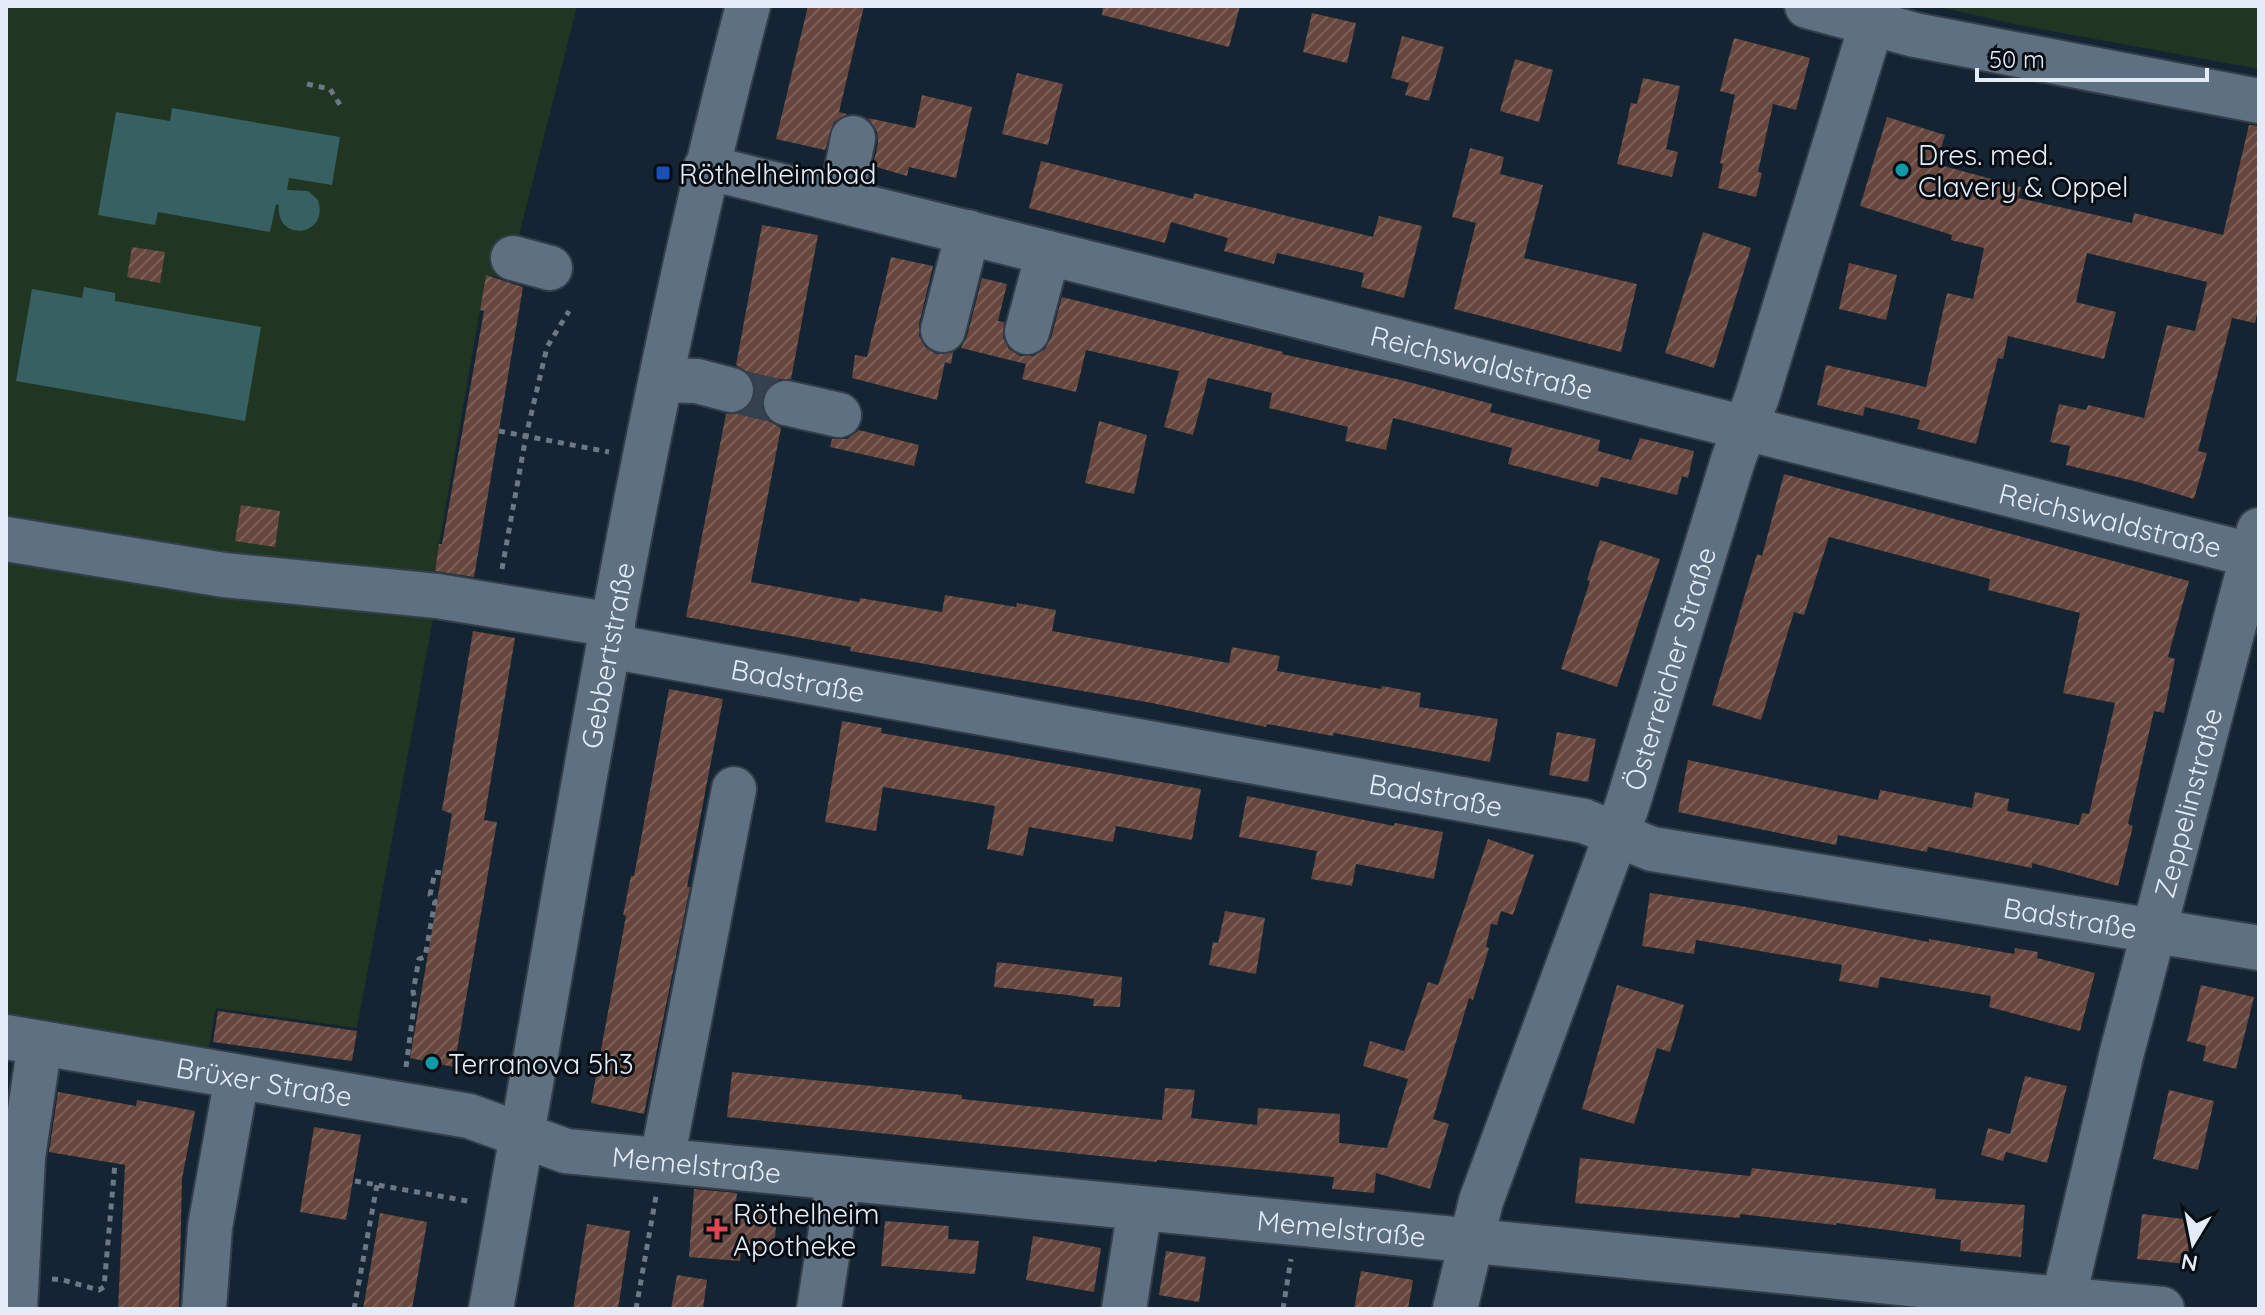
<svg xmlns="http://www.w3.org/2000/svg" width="2265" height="1315" font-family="Quicksand,sans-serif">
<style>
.grass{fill:#203622}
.water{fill:#366062}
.building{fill:url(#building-hatch)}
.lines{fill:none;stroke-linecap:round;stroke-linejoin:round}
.minor-tunnel{stroke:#344250;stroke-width:44;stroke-dasharray:44 22;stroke-linecap:butt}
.minor-casing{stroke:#343e4a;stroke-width:48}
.path{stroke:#6c7885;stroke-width:5;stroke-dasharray:6 6;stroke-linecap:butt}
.minor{stroke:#5f7080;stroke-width:44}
.culture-dot{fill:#0f9aa8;stroke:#070d13;stroke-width:3}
.transit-dot{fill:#1a4fb4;stroke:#070d13;stroke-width:3}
.health-dot{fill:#e0444e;stroke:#070d13;stroke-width:3}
.labels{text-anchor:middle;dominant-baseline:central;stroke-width:6;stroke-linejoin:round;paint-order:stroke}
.poi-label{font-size:28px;fill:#e4edf7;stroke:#070d13;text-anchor:start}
.street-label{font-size:28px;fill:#e4edf7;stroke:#070d13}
</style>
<defs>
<pattern id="building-hatch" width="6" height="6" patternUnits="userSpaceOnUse" patternTransform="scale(2)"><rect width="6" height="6" fill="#66463d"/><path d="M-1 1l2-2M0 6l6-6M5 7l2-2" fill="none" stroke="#7c615a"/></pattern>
</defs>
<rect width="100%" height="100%" fill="#152432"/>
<g class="grass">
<path d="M6 6H577L508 279 486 275 434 574 441 576 357 1028 216 1008 208 1052 6 1016Z"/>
<path d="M1935 6H2259V69L2019 25Z"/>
</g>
<g class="water">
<path d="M172 108 340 137 332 185 289 178 287 190 308 191 318 200C330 237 275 243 279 205L276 204 270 232 158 212 155 225 98 215 116 112 170 121Z"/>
<path d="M84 287 115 293V301L261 327 245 421 16 381 32 289 82 298Z"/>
</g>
<g class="building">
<path d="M808 6H864L839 112 847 114 834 122 825 150 776 139Z"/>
<path d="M1103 6H1240L1229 47 1102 15Z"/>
<path d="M1312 13 1356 23 1347 63 1303 52Z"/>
<path d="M1402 36 1444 47 1429 101 1405 95 1409 83 1391 78Z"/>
<path d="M1734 38 1810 58 1796 110 1773 104 1758 172 1762 173 1756 197 1718 188 1723 164 1720 163 1735 95 1720 91Z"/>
<path d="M1515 59 1553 70 1539 122 1500 111Z"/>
<path d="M1017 73 1063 84 1048 145 1002 134Z"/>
<path d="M1643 78 1680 86 1666 149 1678 152 1672 177 1617 164 1631 103 1637 104Z"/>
<path d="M922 95 972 107 956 178 909 167 907 176 873 166 878 143 877 131 868 118 915 128Z"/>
<path d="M1887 117 1945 135 1936 164 2021 187 2018 198 2132 223 2134 213 2223 235 2249 125 2259 126V305L2255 323 2232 318 2198 451 2207 453 2194 499 2138 482 2066 465 2070 446 2050 442 2059 404 2086 410 2088 405 2144 418 2167 325 2195 331 2207 282 2087 253 2076 302 2116 312 2104 359 2008 336 2003 359 1998 358 1976 444 1917 429 1920 420 1865 407 1863 416 1817 405 1826 365 1926 387 1947 293 1973 299 1984 248 1951 240 1952 235 1860 206Z"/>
<path d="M1470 148 1504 157 1500 174 1543 185 1524 258 1637 284 1621 352 1454 309 1476 223 1452 217Z"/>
<path d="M1041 161 1193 199 1194 193 1373 237 1379 216 1422 226 1404 298 1361 287 1364 273 1277 253 1274 264 1224 251 1228 238 1171 222 1165 243 1029 208Z"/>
<path d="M762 225 818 235 791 379H778L768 386 762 398V410L769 421 781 428 751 582 859 602 860 598 942 612 945 595 1016 607 1017 603 1056 610 1052 631 1229 663 1232 647 1280 656 1277 671 1381 689 1382 686 1421 693 1419 707 1498 719 1490 762 1334 733 1333 736 1267 724 1266 727 1152 703 850 651 851 647 686 617 726 414H737L748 408 755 396V384L749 373 736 365Z"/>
<path d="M1703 232 1751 248 1714 368 1665 353Z"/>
<path d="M132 247 165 252 160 283 127 277Z"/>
<path d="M891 257 933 266 919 324V336L925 347 936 354 953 352 951 364 945 362 937 400 852 378 855 355 867 357Z"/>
<path d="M1849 263 1897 275 1886 320 1839 309Z"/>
<path d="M486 275 523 287 474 577 435 571 439 544H442L484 311 480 310Z"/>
<path d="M982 278 1007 284 998 321 1004 322 1003 338 1009 349 1020 356H1034L1045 349 1051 338 1062 297 1283 352 1282 354 1401 380 1492 404 1490 412 1600 440 1598 451 1631 460 1640 438 1694 451 1688 478 1682 476 1677 495 1601 477 1598 487 1508 464 1512 448 1393 418 1386 450 1345 441 1348 427 1269 408 1272 393 1208 378 1193 435 1164 427 1179 371 1086 350 1076 392 1022 379 1026 364 961 348 967 336Z"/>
<path d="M1099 421 1147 435 1134 494 1085 483Z"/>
<path d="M859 430 919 445 914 466 830 447 832 439H847Z"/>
<path d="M1784 474 2189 581 2168 657 2175 659 2164 713 2154 711 2128 824 2133 826 2118 886 2032 863V868L1928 847 1927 852 1838 835 1836 845 1678 812 1688 760 1878 800 1880 790 1972 808 1975 792 2009 799 2007 811 2079 825 2082 813 2089 814 2115 703 2063 693 2080 613 1988 590 1990 579 1829 537 1804 615 1794 612 1761 720 1712 705 1757 554 1762 556Z"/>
<path d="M241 505 280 511 275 547 235 541Z"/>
<path d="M1600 540 1660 559 1617 687 1561 669 1590 581 1587 580Z"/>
<path d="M473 631 515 638 484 820 497 822 454 1067 410 1058 452 814 442 810Z"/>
<path d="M669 689 723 699 687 887H690L644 1114 591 1103 626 916 623 915 631 876H634Z"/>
<path d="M842 721 882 728 881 733 1201 789 1192 840 1116 826 1113 842 1029 827 1023 856 987 849 995 806 883 787 876 831 825 822Z"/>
<path d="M1557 732 1596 739 1588 782 1549 775Z"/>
<path d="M1247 796 1394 826 1395 823 1443 832 1434 879 1356 864 1352 886 1311 879 1317 851 1239 837Z"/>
<path d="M1488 839 1534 855 1513 915 1501 911 1497 925 1491 924 1486 947 1489 948 1473 1000 1469 998 1433 1119 1449 1124 1430 1189 1376 1173 1374 1193 1332 1189 1334 1177 1157 1160V1162L727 1117 732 1072 962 1095V1099L1162 1120 1165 1088 1195 1090 1191 1118 1257 1125 1258 1108 1340 1114 1339 1143 1387 1148 1408 1079 1363 1066 1370 1041 1404 1051 1428 982 1438 985Z"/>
<path d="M1650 893 1741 906 1929 942V939L2014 954 2015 948 2038 952 2037 958 2095 973 2080 1031 1989 1007 1991 996 1880 977 1878 988 1839 981 1842 965 1696 940 1694 954 1642 946Z"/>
<path d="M1225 911 1265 918 1256 974 1209 965 1213 942 1218 943Z"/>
<path d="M997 962 1122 977 1120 1007 1093 1006 1094 999 1068 995 994 987Z"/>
<path d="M1617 985 1684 1005 1670 1052 1657 1048 1634 1124 1582 1109Z"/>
<path d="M2201 985 2254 997 2236 1069 2203 1061 2206 1046 2187 1041Z"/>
<path d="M218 1011 357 1031 352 1061 213 1042Z"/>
<path d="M2025 1076 2067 1086 2047 1163 2006 1152 2003 1161 1981 1155 1988 1128 2010 1134Z"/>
<path d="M2169 1090 2214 1101 2198 1170 2153 1159Z"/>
<path d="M58 1092 136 1106 137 1100 195 1111 182 1179 179 1309H118L125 1165 49 1152Z"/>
<path d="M314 1127 361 1135 346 1220 300 1212Z"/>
<path d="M1580 1158 1750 1176 1752 1168 1936 1189 1935 1199 2025 1205 2021 1257 1960 1251 1961 1240 1836 1223V1225L1740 1214V1218L1575 1203Z"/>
<path d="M694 1189 737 1193 735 1210 777 1213 774 1251 741 1248 740 1261 689 1257Z"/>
<path d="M380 1213 427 1222 412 1309H363Z"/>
<path d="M2142 1214 2192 1220 2187 1264 2137 1259Z"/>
<path d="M885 1221 949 1226 948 1239 979 1241 975 1274 881 1266Z"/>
<path d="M587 1224 630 1231 618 1309H573Z"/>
<path d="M1033 1236 1101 1248 1094 1292 1026 1280Z"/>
<path d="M1166 1251 1206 1257 1199 1302 1159 1295Z"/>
<path d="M1361 1271 1413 1280 1408 1309H1354Z"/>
<path d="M677 1275 707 1280 703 1309H671Z"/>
</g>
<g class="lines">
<path class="minor-tunnel" d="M731 390 786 403"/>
<defs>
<g id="minor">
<path d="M1807 6 1915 35 2259 101"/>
<path id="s1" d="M706 167 2259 557"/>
<path d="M837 199 845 179 853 138"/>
<path d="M513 258 550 268"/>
<path d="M943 330 968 232"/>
<path d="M1027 332 1048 253"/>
<path d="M661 380 697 381 731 390"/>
<path d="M786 403 839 415"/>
<path d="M6 539 224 575 437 596 613 625"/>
<path id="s2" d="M609 646 1584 821 1652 849 2259 948"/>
<path id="s3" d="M6 1037 469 1116 566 1151 2162 1309"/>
<path d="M662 1160 734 789"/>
<path d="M15 1309 23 1157 40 1043"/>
<path d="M204 1309 210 1227 237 1077"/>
<path id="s4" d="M491 1309C570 874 635 434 748 6"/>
<path d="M819 1309 839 1178"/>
<path d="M1124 1309 1140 1208"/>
<path id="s5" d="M1455 1309 1481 1201 1627 806 1733 460 1757 397 1872 23"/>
<path id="s6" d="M2061 1309 2121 1056 2259 530"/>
</g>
</defs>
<use href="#minor" class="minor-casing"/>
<g class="path">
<path d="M307 84 330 89 342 108"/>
<path d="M499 431 609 452"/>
<path d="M502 569 526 436 547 347 569 311"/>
<path d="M406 1067 415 999 413 992 419 959 425 957 435 901 430 895 435 872 442 873"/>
<path d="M355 1181 473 1202"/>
<path d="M52 1279 63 1280 99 1290 104 1287 115 1163"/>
<path d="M354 1309 377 1185"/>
<path d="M636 1309 656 1196"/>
<path d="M1283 1309 1291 1259"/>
</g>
<use href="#minor" class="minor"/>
</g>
<g class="culture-dot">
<circle cx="1902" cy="170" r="8"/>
<circle cx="432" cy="1063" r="8"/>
</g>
<rect class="transit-dot" x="655" y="165" width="16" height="16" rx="4"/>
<path class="health-dot" d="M713 1217h8v8h8v8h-8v8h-8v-8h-8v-8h8z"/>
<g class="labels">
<g class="poi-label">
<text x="1918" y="154">Dres. med.<tspan x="1918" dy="32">Clavery &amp; Oppel</tspan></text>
<text x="679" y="173">Röthelheimbad</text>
<text x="448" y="1063">Terranova 5h3</text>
<text x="733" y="1213">Röthelheim<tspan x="733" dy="32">Apotheke</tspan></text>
</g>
<g class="street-label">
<text stroke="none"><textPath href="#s1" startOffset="800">Reichswaldstraße</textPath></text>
<text stroke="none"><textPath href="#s1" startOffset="1448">Reichswaldstraße</textPath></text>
<text stroke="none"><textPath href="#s4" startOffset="664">Gebbertstraße</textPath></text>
<text stroke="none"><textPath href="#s5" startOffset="676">Österreicher Straße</textPath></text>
<text stroke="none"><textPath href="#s2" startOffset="192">Badstraße</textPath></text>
<text stroke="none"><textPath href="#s2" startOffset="840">Badstraße</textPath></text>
<text stroke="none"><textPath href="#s6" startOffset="522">Zeppelinstraße</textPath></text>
<text stroke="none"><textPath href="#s2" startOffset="1488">Badstraße</textPath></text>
<text stroke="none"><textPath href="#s3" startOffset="262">Brüxer Straße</textPath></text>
<text stroke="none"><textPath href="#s3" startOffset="704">Memelstraße</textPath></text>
<text stroke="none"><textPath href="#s3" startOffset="1352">Memelstraße</textPath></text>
</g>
</g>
<rect width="2265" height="1315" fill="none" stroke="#e4edf7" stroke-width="16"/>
<g transform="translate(2193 1243) rotate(190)" stroke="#070d13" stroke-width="6" paint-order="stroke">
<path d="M0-6L14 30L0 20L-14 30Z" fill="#e4edf7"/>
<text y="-12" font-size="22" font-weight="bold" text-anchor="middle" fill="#e4edf7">N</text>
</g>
<path d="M1977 68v12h230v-12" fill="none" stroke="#e4edf7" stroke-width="4"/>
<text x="1989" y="68" font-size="24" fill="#e4edf7" stroke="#070d13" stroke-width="6" paint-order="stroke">50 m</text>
</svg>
